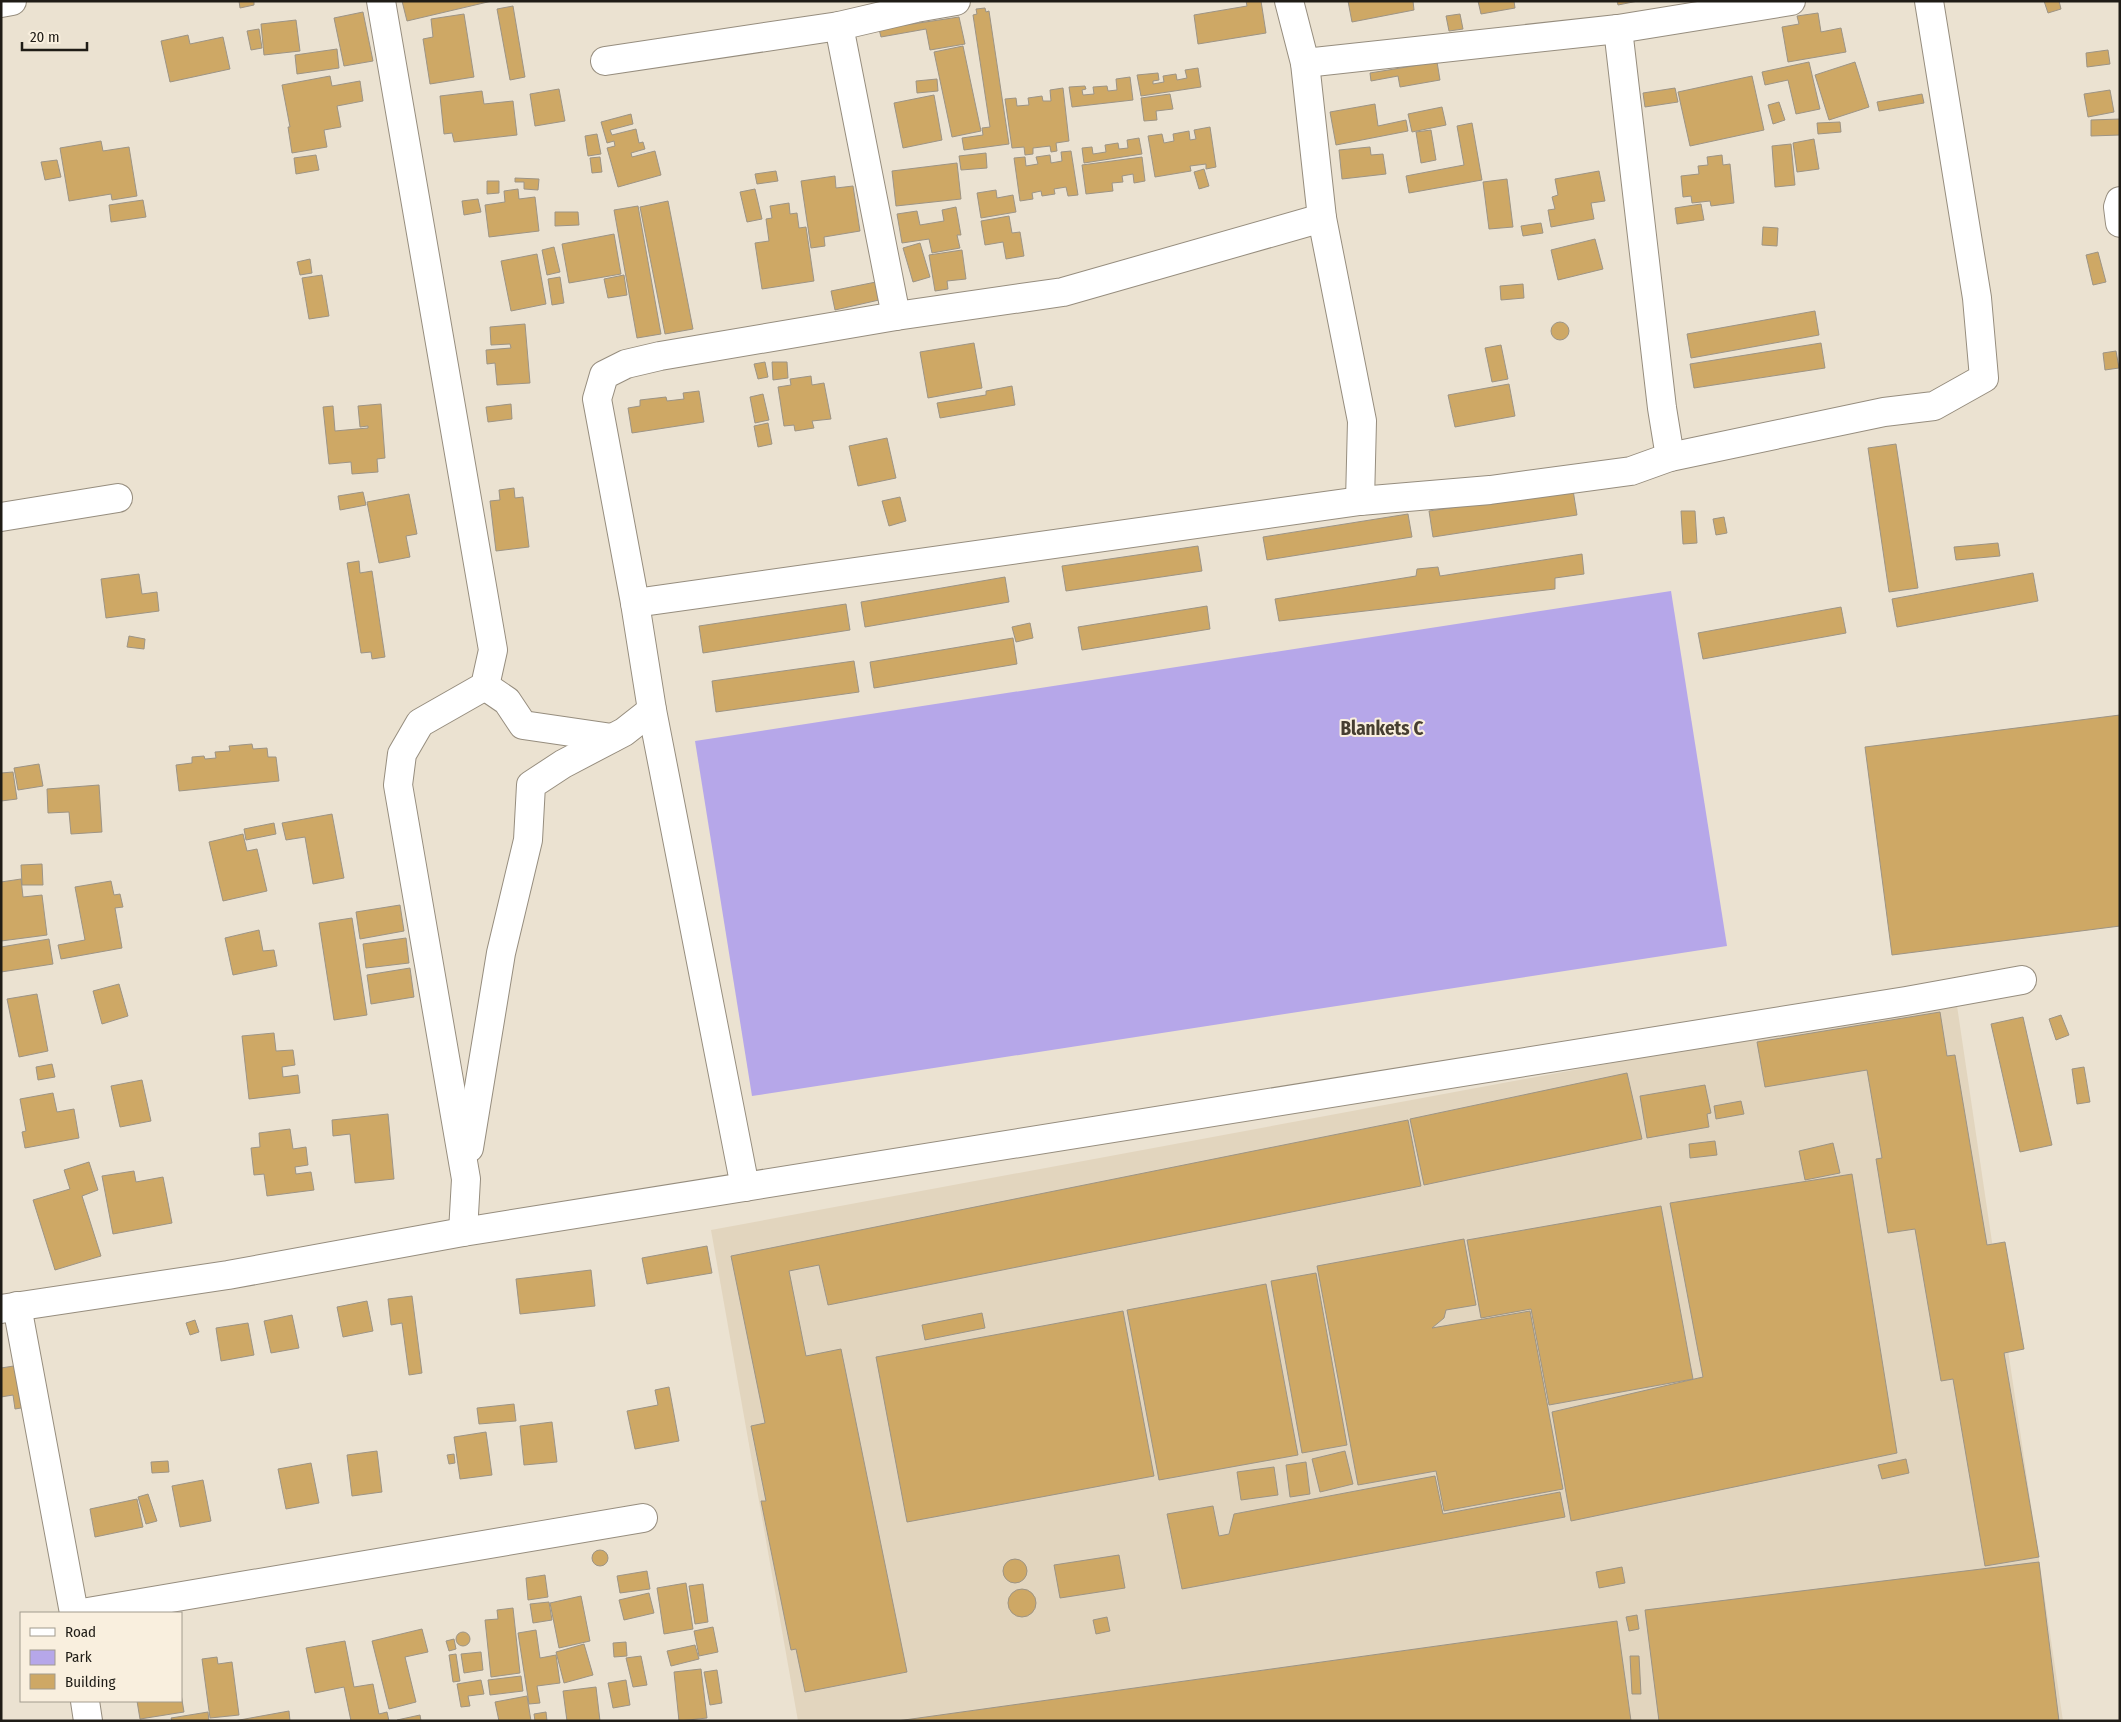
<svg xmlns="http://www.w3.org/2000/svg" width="2121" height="1722" font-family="'Fira Sans Condensed',sans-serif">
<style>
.built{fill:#e2d5be}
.green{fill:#b6a7e9}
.building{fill:#cea865;stroke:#9d9485}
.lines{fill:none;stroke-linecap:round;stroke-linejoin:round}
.minor-casing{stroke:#968d7e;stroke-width:30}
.minor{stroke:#fff;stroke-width:28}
.labels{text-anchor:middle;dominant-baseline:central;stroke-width:4;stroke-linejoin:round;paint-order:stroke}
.quarter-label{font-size:19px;font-weight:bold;fill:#463e31;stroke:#f9efde}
</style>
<rect width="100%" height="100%" fill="#ebe2d1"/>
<path class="built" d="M1956 999 2063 1721H798L711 1230Z"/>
<path class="green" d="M1671 591 1727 946 752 1096 695 741Z"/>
<g class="building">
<path d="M239 1H254V5L240 8Z"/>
<path d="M402 1H492L407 21Z"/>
<path d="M1246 1H1261L1266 33 1198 44 1194 15 1247 6Z"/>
<path d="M1348 1H1413L1414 10 1352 22Z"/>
<path d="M1478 1H1514L1515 8 1481 14Z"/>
<path d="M1617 1H1638L1618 5Z"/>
<path d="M2044 1H2059L2061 9 2048 13Z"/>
<path d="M513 6 525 77 510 80 497 9Z"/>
<path d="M985 8 986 12 989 11 1009 144 964 150 962 138 983 135 982 128 990 127 973 15 977 14 976 9Z"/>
<path d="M363 12 373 61 344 66 334 18Z"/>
<path d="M1818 13 1821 32 1841 28 1846 52 1788 62 1782 27 1799 24 1797 16Z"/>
<path d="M464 14 474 77 430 84 423 39 433 37 431 19Z"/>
<path d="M1460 14 1463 29 1449 31 1446 16Z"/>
<path d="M959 17 965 44 930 50 926 29 881 37 879 29Z"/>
<path d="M296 20 300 51 264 55 261 24Z"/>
<path d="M259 29 262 48 251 50 247 31Z"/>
<path d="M188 35 190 44 223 37 230 69 170 82 161 41Z"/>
<path d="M963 46 981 131 952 137 934 52Z"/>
<path d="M337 49 339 68 297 74 295 55Z"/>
<path d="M2108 50 2110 64 2087 67 2086 53Z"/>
<path d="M1437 62 1440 80 1400 87 1398 76 1371 81 1370 73Z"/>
<path d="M1809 62 1820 109 1796 114 1788 80 1765 85 1762 72Z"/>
<path d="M1855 62 1869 107 1829 120 1815 75Z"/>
<path d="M1198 68 1201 87 1141 96 1137 75 1158 73 1159 80 1153 81V84L1164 82 1163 76 1176 74 1177 80 1187 78 1185 70Z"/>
<path d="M330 76 332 86 360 81 363 101 337 106 341 127 324 130 327 147 292 153 288 127H290L282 85Z"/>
<path d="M1752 76 1764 130 1690 146 1678 92Z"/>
<path d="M1130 77 1133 100 1072 107 1069 87 1085 86 1086 89 1082 90 1083 95 1094 94 1093 87 1107 86 1108 91 1117 90 1116 79Z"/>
<path d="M937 79 938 91 917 93 916 81Z"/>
<path d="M1063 88 1069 141 1056 143 1057 151 1051 152 1050 146 1033 148V154L1025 155 1024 147 1012 148 1005 99 1016 98 1017 106 1029 105 1028 98 1042 96 1043 101H1051L1050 90Z"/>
<path d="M1675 88 1678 102 1645 107 1643 93Z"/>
<path d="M559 89 565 121 535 126 530 94Z"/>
<path d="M2110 90 2114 112 2088 117 2084 94Z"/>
<path d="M482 91 484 104 513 101 517 135 454 142 452 133 444 134 440 96Z"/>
<path d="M1170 94 1173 109 1156 111 1157 120 1144 121 1141 98Z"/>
<path d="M1922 94 1924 103 1879 111 1877 102Z"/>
<path d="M934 95 942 140 903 148 894 103Z"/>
<path d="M1779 102 1785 120 1773 124 1768 105Z"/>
<path d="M1375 104 1378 126 1406 120 1408 131 1336 145 1330 112Z"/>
<path d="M1442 107 1446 125 1412 132 1408 114Z"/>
<path d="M631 114 633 124 610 130 612 135 636 129 639 143 643 142 645 149 631 153 632 157 655 151 661 175 618 187 607 148 615 146 614 141 607 143 601 122Z"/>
<path d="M2120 119V135L2091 136V120Z"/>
<path d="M1840 122 1841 132 1818 134 1817 123Z"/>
<path d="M1472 123 1482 180 1409 193 1406 176 1464 165 1457 126Z"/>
<path d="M1210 127 1216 167 1206 169V164L1190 166 1191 171 1155 177 1148 136 1162 134 1164 143 1174 141 1173 134 1189 131 1190 140 1196 139 1194 130Z"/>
<path d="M1431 130 1436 160 1421 163 1416 132Z"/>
<path d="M597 134 601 154 588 156 585 136Z"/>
<path d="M1139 138 1142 154 1084 163 1082 148 1092 147 1093 154 1106 152 1105 145 1118 143 1119 149 1128 148 1127 140Z"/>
<path d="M1814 139 1819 169 1797 172 1793 143Z"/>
<path d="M101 141 103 151 129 147 137 196 112 200 111 194 69 201 60 148Z"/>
<path d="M1791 144 1795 185 1775 187 1772 146Z"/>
<path d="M1370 147 1371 155 1383 154 1386 174 1342 179 1339 150Z"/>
<path d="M1071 151 1078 195 1068 196 1066 187 1054 189 1055 194 1042 196 1041 191 1032 193 1033 199 1020 201 1014 158 1025 157 1026 166 1038 164 1036 157 1050 155 1051 163 1062 161 1061 152Z"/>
<path d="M986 153 987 168 961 170 959 156Z"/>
<path d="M316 155 319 170 296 174 294 158Z"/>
<path d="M1722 155 1723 165 1730 164 1734 203 1711 206 1710 201 1692 203 1691 196 1683 197 1681 176 1699 174 1698 166 1708 165 1707 157Z"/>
<path d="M600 157 602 172 592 173 590 158Z"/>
<path d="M1142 157 1145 181 1134 183 1133 174 1122 176 1123 182 1112 183 1113 191 1086 194 1082 165Z"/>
<path d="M57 160 61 177 45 180 41 162Z"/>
<path d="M957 163 961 199 896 206 892 171Z"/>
<path d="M1204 169 1209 186 1199 189 1194 172Z"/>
<path d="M776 171 778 181 757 184 755 174Z"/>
<path d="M1599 171 1605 201 1591 203 1594 219 1551 227 1548 210 1555 209 1552 197 1558 195 1555 179Z"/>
<path d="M835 176 836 188 853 186 860 231 824 237 825 246 811 248 801 181Z"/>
<path d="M515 178 539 179 538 190 524 189V182H515Z"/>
<path d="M1507 179 1513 227 1489 229 1483 182Z"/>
<path d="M487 181H499V193L487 194Z"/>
<path d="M518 189 519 199 535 197 539 231 489 237 485 205 505 202 504 191Z"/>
<path d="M755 189 762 219 747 222 740 192Z"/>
<path d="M996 190 997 198 1013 195 1016 212 981 218 977 193Z"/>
<path d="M478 199 481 212 464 215 462 201Z"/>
<path d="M143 200 146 217 111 222 109 205Z"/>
<path d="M668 201 693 329 665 334 640 207Z"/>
<path d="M789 203 790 214 797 213 799 228 806 227 814 281 762 289 755 243 769 241 766 219 772 218 770 206Z"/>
<path d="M1701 204 1704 220 1677 224 1675 208Z"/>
<path d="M638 206 661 334 637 338 614 210Z"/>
<path d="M956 207 961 235H957L960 248 932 253 929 239 902 243 897 214 917 211 920 225 944 221 942 210Z"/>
<path d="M555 212H578L579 225 555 226Z"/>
<path d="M1009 216 1012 233 1020 232 1024 256 1006 259 1003 242 985 245 981 221Z"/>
<path d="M1541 223 1543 233 1523 236 1521 226Z"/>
<path d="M1763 227 1778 228 1777 246 1762 245Z"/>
<path d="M614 234 621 274 569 283 562 244Z"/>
<path d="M1595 239 1603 269 1558 280 1551 250Z"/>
<path d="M920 243 930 277 913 282 903 248Z"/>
<path d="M554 247 560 272 547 275 542 250Z"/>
<path d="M962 250 966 279 947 281 948 289 935 291 929 255Z"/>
<path d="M2098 252 2106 282 2093 285 2086 255Z"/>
<path d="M537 254 546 304 511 311 501 261Z"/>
<path d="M310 259 312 273 300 275 297 262Z"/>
<path d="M322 275 329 316 309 319 302 278Z"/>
<path d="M624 275 627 295 608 298 604 279Z"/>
<path d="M560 277 564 303 552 305 548 279Z"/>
<path d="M876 282 879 300 835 310 831 291Z"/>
<path d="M1523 284 1524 298 1501 300 1500 286Z"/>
<path d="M1815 311 1819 335 1691 358 1687 334Z"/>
<circle cx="1560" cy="331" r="9"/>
<path d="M525 324 530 383 497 385 495 363 487 364 486 350 511 348 510 344 491 345 490 327Z"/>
<path d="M974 343 982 388 928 398 920 352Z"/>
<path d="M1821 343 1825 368 1694 388 1690 364Z"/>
<path d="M1501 345 1508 379 1492 382 1485 348Z"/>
<path d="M2116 351 2119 368 2105 370 2103 353Z"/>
<path d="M765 362 768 377 758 379 754 364Z"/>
<path d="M772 362H787L788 378 773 380Z"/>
<path d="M811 376 812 385 824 383 831 419 812 421 814 428 795 431 794 425 784 426 778 387 791 385 790 379Z"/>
<path d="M1509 384 1515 416 1455 427 1448 395Z"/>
<path d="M1012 386 1015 405 940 418 937 403 986 395V391Z"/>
<path d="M699 391 704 422 632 433 628 408 640 406V400L666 397 667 401 684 399 683 393Z"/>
<path d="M763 394 769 420 755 423 750 397Z"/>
<path d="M381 404 385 458 377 459 378 472 352 474 351 462 329 464 323 407 333 406 335 431 368 428V426L360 427 358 406Z"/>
<path d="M511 404 512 419 488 422 486 407Z"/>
<path d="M768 423 772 444 758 447 754 426Z"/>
<path d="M887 438 896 478 858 486 849 446Z"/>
<path d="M1896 444 1918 588 1889 592 1868 448Z"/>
<path d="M514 488 515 498 523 497 529 547 496 551 490 501 500 500 499 490Z"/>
<path d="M1573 490 1577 515 1433 537 1429 511Z"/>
<path d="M363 492 366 505 340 510 338 496Z"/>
<path d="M409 494 417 534 406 536 410 557 379 563 367 502Z"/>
<path d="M900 497 906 521 889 526 882 501Z"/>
<path d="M1681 511H1695L1697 543 1683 544Z"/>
<path d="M1408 514 1412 537 1267 560 1263 537Z"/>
<path d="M1724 517 1727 533 1716 535 1713 519Z"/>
<path d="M1998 543 2000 556 1956 560 1954 547Z"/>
<path d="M1198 546 1202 571 1066 591 1062 566Z"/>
<path d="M1582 554 1584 574 1555 578V589L1279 621 1275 599 1416 576 1417 569 1438 567 1440 576Z"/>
<path d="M359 561 360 573 372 571 385 657 372 659 371 652 361 653 347 563Z"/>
<path d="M2033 573 2038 601 1897 627 1892 599Z"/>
<path d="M139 574 142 594 157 592 159 611 106 618 101 579Z"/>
<path d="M1005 577 1009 602 865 627 861 602Z"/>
<path d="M846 604 850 630 703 653 699 626Z"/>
<path d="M1207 606 1210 629 1082 650 1078 627Z"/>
<path d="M1841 607 1846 633 1703 659 1698 633Z"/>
<path d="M1030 623 1033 638 1016 642 1012 627Z"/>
<path d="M129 636 145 639 144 649 127 647Z"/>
<path d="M1013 638 1017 664 874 688 870 662Z"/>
<path d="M854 661 859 692 716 712 712 681Z"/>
<path d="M2120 715V926L1892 955 1865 747Z"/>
<path d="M252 744 253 749 267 748 268 757H276L279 781 179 791 176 765 192 763V757L204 756 205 759 216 758 215 752 230 751 229 746Z"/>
<path d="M39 764 43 786 18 790 14 768Z"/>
<path d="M13 772 17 799 1 801V773Z"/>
<path d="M99 785 102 832 71 834 69 812 48 813 47 789Z"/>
<path d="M332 814 344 878 313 884 305 837 286 840 282 823Z"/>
<path d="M274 823 276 834 246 840 244 829Z"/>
<path d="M243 834 247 851 257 849 267 891 223 901 209 842Z"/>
<path d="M42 864 43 885H22L21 865Z"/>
<path d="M21 879 23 897 42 895 47 935 1 941V882Z"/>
<path d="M111 881 114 895 120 894 123 907 115 908 122 948 61 959 58 945 85 940 75 887Z"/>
<path d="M400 905 404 931 360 939 356 912Z"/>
<path d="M352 918 367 1015 334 1020 319 923Z"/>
<path d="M259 930 263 951 274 950 277 966 233 975 225 938Z"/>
<path d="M406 938 409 963 366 968 363 944Z"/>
<path d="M49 939 53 964 1 972V947Z"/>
<path d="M410 968 414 997 371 1004 367 975Z"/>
<path d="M119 984 128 1016 102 1024 93 991Z"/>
<path d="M37 994 48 1051 19 1057 7 999Z"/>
<path d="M1940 1012 1947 1056 1955 1055 1987 1245 2005 1242 2024 1349 2004 1353 2039 1557 1985 1566 1953 1379 1941 1381 1915 1229 1888 1233 1876 1159 1882 1158 1867 1070 1765 1087 1757 1042Z"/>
<path d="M2061 1015 2069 1035 2056 1040 2049 1019Z"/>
<path d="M2023 1017 2052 1145 2020 1152 1991 1024Z"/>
<path d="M274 1033 276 1051 293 1050 295 1065 282 1067 283 1077 298 1075 300 1093 249 1099 242 1036Z"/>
<path d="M52 1064 55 1077 38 1080 36 1067Z"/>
<path d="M2084 1067 2090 1102 2077 1104 2072 1069Z"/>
<path d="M1627 1073 1642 1139 1424 1185 1410 1119Z"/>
<path d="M142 1080 151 1121 120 1127 111 1086Z"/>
<path d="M1705 1085 1711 1113 1707 1114 1709 1127 1647 1138 1640 1096Z"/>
<path d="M53 1093 57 1112 74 1109 79 1138 25 1148 22 1132 26 1131 20 1099Z"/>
<path d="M1741 1101 1744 1114 1716 1119 1714 1106Z"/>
<path d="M388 1114 394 1179 355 1183 350 1134 333 1136 332 1120Z"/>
<path d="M1408 1120 1421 1186 828 1305 819 1265 789 1271 806 1356 841 1349 907 1672 805 1692 796 1649 791 1650 761 1501H766L751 1426 765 1423 731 1256Z"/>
<path d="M290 1129 293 1149 306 1147 308 1165 295 1167 296 1174 311 1172 314 1190 267 1196 264 1174 254 1175 251 1148 260 1147 259 1133Z"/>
<path d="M1715 1141 1717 1155 1690 1158 1689 1144Z"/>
<path d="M1833 1143 1840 1173 1805 1180 1799 1151Z"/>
<path d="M89 1162 98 1190 82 1196 101 1256 55 1270 33 1200 70 1189 64 1170Z"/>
<path d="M134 1171 136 1182 163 1177 172 1223 113 1234 102 1176Z"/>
<path d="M1852 1174 1897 1453 1571 1521 1552 1412 1703 1377 1670 1203Z"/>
<path d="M1661 1206 1693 1379 1549 1405 1531 1309 1481 1318 1467 1240Z"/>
<path d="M1464 1239 1476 1305 1446 1310 1444 1318 1432 1328 1530 1311 1563 1489 1444 1511 1436 1471 1358 1485 1317 1266Z"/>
<path d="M707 1246 712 1273 647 1284 642 1258Z"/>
<path d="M591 1270 595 1306 520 1314 516 1279Z"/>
<path d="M1316 1273 1347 1445 1302 1453 1271 1281Z"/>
<path d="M1266 1284 1298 1455 1159 1480 1127 1310Z"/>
<path d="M412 1296 422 1373 409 1375 402 1323 391 1325 388 1299Z"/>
<path d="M367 1301 373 1331 343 1337 337 1307Z"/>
<path d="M1123 1311 1154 1476 907 1522 876 1357Z"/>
<path d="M982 1313 985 1328 925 1340 922 1325Z"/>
<path d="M292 1315 299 1348 271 1353 264 1321Z"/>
<path d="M195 1320 199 1332 190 1335 186 1323Z"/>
<path d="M248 1323 254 1355 221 1361 216 1328Z"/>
<path d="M20 1365 27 1407 15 1409 13 1395 1 1397V1368Z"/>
<path d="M669 1387 679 1441 635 1449 627 1411 658 1405 655 1390Z"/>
<path d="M514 1404 516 1421 479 1424 477 1408Z"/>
<path d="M552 1422 557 1462 524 1465 520 1426Z"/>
<path d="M486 1432 492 1475 460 1479 454 1437Z"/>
<path d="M377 1451 382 1492 352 1496 347 1455Z"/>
<path d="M1345 1451 1353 1484 1320 1492 1312 1459Z"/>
<path d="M454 1454 455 1463 449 1464 447 1455Z"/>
<path d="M1906 1459 1909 1473 1882 1479 1878 1465Z"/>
<path d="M168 1461 169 1472 152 1473 151 1462Z"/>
<path d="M1306 1462 1310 1494 1290 1497 1286 1465Z"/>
<path d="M311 1463 319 1503 286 1509 278 1469Z"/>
<path d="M1274 1467 1278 1495 1241 1500 1237 1472Z"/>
<path d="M1435 1476 1443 1514 1560 1492 1565 1517 1182 1589 1167 1514 1213 1506 1219 1536 1229 1534 1234 1514Z"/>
<path d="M203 1480 211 1521 180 1527 172 1486Z"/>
<path d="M148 1494 157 1521 146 1524 138 1497Z"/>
<path d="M137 1499 143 1527 95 1537 90 1509Z"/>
<circle cx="600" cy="1558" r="8"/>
<path d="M1119 1555 1125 1588 1060 1598 1054 1565Z"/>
<circle cx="1015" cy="1571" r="12"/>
<path d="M2039 1562 2059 1721H1659L1645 1610Z"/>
<path d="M1622 1567 1625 1583 1599 1588 1596 1572Z"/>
<path d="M647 1571 650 1589 620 1593 617 1576Z"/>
<path d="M545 1575 548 1597 528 1600 526 1578Z"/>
<path d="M686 1583 693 1629 664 1634 657 1588Z"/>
<path d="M703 1584 708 1622 695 1624 689 1586Z"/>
<circle cx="1022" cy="1603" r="14"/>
<path d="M649 1593 654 1613 624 1620 619 1600Z"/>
<path d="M581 1596 590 1641 559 1648 550 1603Z"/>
<path d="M549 1602 552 1620 533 1623 530 1604Z"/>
<path d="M513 1608 520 1673 491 1677 485 1620 498 1619 497 1610Z"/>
<path d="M1637 1615 1639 1629 1629 1631 1626 1617Z"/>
<path d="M1107 1617 1110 1631 1096 1634 1093 1620Z"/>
<path d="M1617 1621 1631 1721H897Z"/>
<path d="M713 1627 718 1652 699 1656 694 1631Z"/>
<path d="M422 1629 428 1652 405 1657 416 1702 389 1709 372 1641Z"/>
<path d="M536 1630 540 1658 556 1655 560 1683 537 1686 540 1703 529 1704 518 1633Z"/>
<circle cx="463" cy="1639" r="7"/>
<path d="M454 1639 456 1649 449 1651 446 1641Z"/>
<path d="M345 1641 354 1687 373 1684 379 1714 387 1712 389 1721H351L344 1687 315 1693 306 1648Z"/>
<path d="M626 1642 627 1656 614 1657 613 1643Z"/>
<path d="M584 1644 593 1675 564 1683 556 1652Z"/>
<path d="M695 1645 699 1659 671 1666 667 1651Z"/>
<path d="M481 1652 483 1670 464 1673 461 1654Z"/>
<path d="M456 1654 460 1681 453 1682 449 1655Z"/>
<path d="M641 1656 647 1685 633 1687 626 1658Z"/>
<path d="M1630 1656H1639L1641 1694H1632Z"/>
<path d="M217 1657 218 1664 232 1662 239 1715 210 1718 202 1659Z"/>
<path d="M701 1669 707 1718 679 1721 674 1672Z"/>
<path d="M717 1670 722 1703 710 1705 704 1672Z"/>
<path d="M521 1676 523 1691 490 1695 488 1680Z"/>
<path d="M481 1680 484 1694 468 1696 470 1706 461 1707 457 1684Z"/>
<path d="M626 1680 630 1705 613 1708 608 1683Z"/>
<path d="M596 1687 600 1721H567L563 1691Z"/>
<path d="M181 1694 184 1712 140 1719 137 1701H181Z"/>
<path d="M527 1696 531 1721H499L495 1702Z"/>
<path d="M289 1711 290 1721H234Z"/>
<path d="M208 1712 209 1721H172L171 1718Z"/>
<path d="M546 1712 547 1721H535L534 1714Z"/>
<path d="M420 1715 421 1721H397V1720Z"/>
</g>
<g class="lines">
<defs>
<g id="minor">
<path d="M381 1 493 650 485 686 420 723 402 754 398 785 466 1179 463 1232"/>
<path d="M1289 1 1305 63 1322 218 1362 421 1360 501"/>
<path d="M1 3 12 1"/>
<path d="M1618 29 1662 408 1670 457"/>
<path d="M605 61 839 26"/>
<path d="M1305 63 1618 29 1791 1"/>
<path d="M2120 201 2118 207 2120 223"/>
<path d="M896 316 839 26 916 8 956 1"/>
<path d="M1 517 118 498"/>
<path d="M635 603 1360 501 1490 490 1631 471 1670 457 1884 412 1934 406 1984 378 1977 298 1929 1"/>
<path d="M485 686 507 701 523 725 612 738"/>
<path d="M469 1148 501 953 528 840 531 785 563 764 624 732 652 710"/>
<path d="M745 1187 652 710 635 603 597 399 604 375 626 364 660 356 896 316 1063 292 1322 218"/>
<path d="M17 1306 74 1613"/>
<path d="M1 1309 228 1275 463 1232 1906 1001 2022 980"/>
<path d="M82 1613 643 1518"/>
<path d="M85 1701 88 1721"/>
</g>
</defs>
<use href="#minor" class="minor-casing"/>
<use href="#minor" class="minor"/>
</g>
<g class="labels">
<g class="quarter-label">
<text x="1382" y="728">Blankets C</text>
</g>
</g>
<rect width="2121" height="1722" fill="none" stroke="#1f1c16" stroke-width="5"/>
<rect x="20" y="1612" width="162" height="90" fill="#f9efde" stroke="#a29b8e"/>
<rect x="30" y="1628" width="25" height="8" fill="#ffffff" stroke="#a29b8e"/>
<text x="65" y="1637" font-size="15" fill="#1f1c16">Road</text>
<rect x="30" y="1650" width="25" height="15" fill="#b6a7e9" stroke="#a29b8e"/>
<text x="65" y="1662" font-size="15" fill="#1f1c16">Park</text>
<rect x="30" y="1674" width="25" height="15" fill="#cea865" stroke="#a29b8e"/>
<text x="65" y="1687" font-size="15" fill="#1f1c16">Building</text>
<path d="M22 42v8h65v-8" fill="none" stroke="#1f1c16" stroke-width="2.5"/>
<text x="30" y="42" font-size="15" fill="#1f1c16" stroke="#f9efde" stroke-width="4" paint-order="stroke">20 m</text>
</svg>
